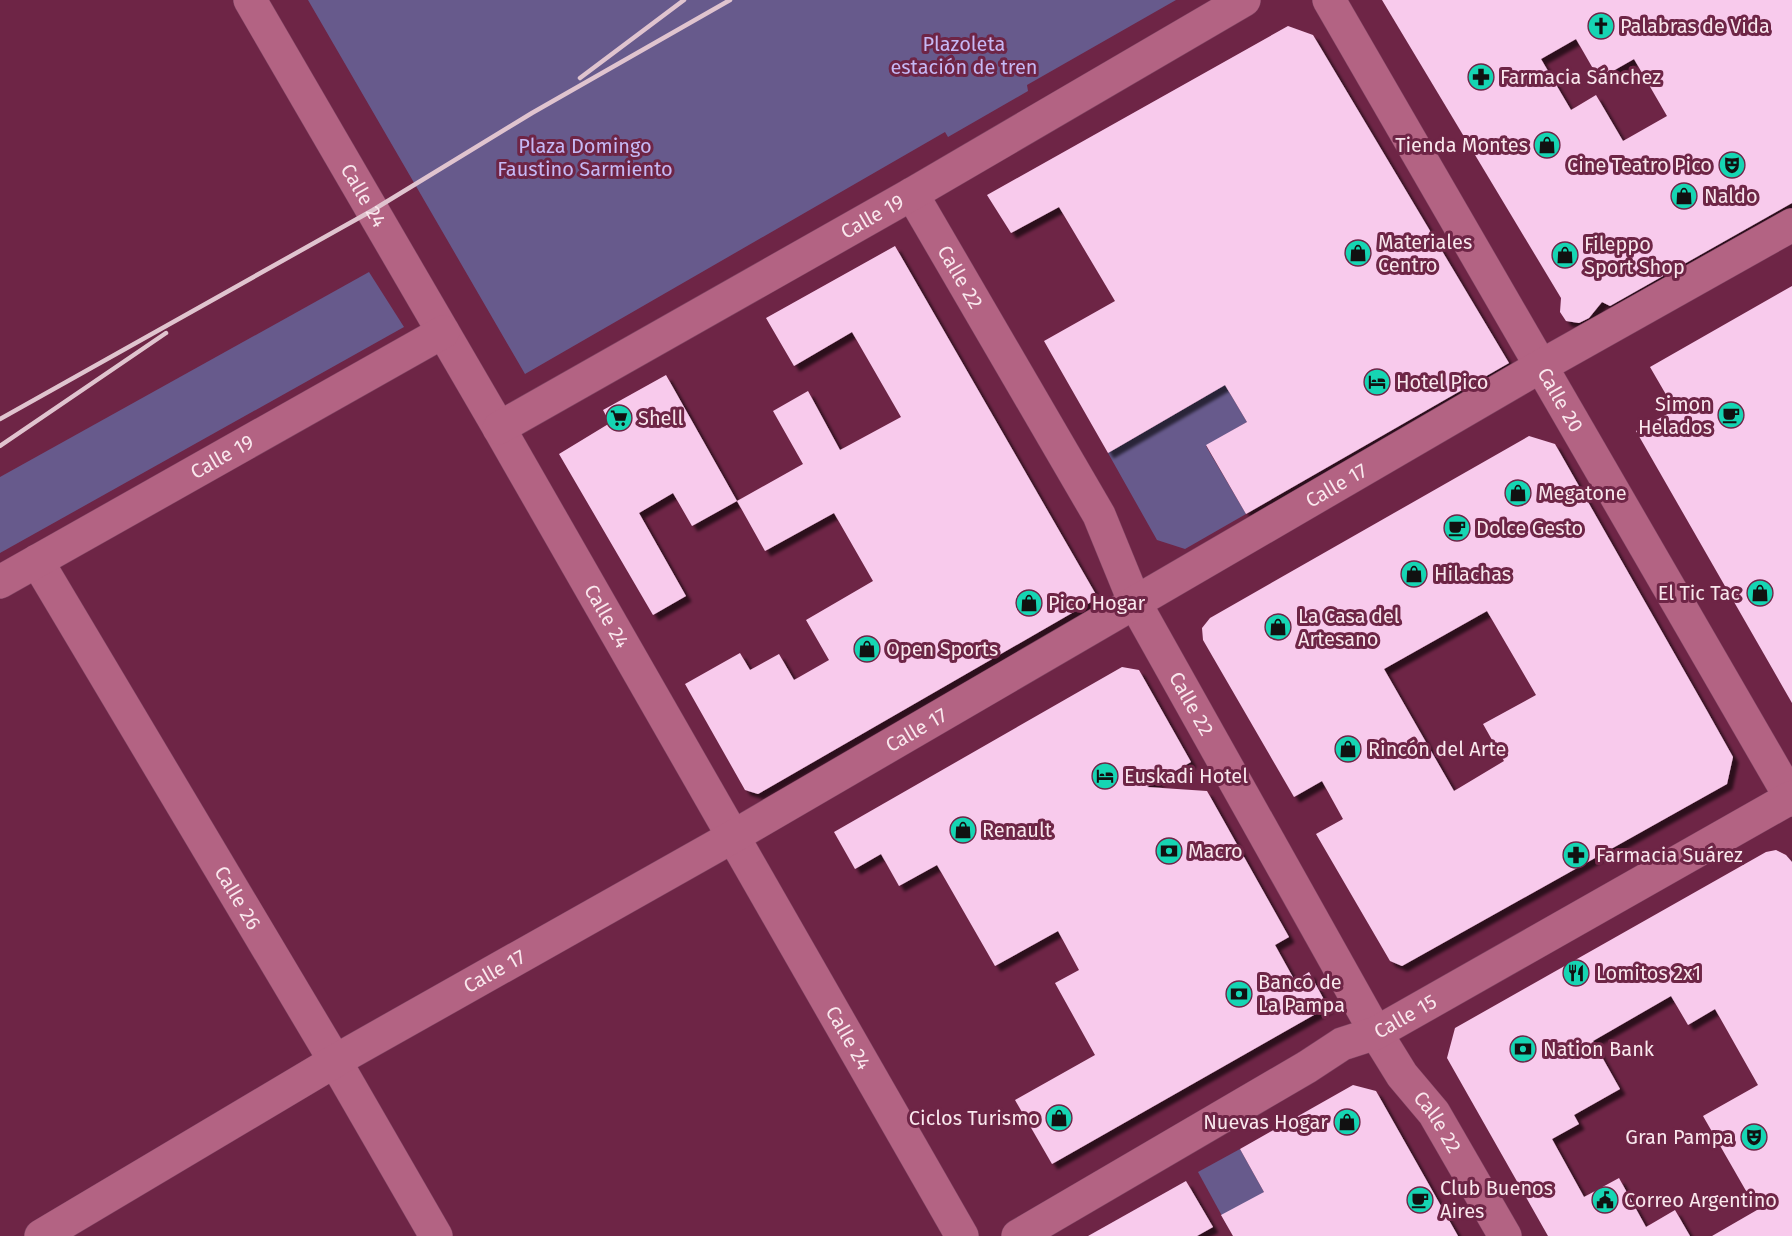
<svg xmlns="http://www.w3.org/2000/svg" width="1792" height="1236" font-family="'Fira Sans',sans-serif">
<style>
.green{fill:#675a8c}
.building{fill:#f8caec;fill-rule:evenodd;filter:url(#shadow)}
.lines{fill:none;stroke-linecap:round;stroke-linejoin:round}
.minor-casing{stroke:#7f4462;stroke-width:34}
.minor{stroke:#b36383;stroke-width:33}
.rail{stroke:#e0c4cf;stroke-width:4.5}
.labels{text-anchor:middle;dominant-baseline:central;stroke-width:6;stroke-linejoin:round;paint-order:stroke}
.poi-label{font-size:20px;fill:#f9e7ed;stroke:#6e2546;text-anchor:start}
.park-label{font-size:20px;fill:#c6b8f4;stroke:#6e2546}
.street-label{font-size:20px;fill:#f9e7ed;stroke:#6e2546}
</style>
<defs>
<filter id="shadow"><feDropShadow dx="5.5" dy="5.5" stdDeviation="1.5" flood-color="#0009"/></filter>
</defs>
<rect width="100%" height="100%" fill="#6e2546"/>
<g class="green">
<path d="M308 0H1176L1027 85 1028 91 948 137 945 132 525 374Z"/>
<path d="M369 272 404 327 0 553V477Z"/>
<path d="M1225 385 1247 422 1206 446 1246 514 1185 549 1157 540 1108 453Z"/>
<path d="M1240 1149 1264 1192 1227 1225 1198 1172Z"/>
</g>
<g class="building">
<path d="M1382 0H1792V203L1610 306 1602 302 1589 318 1579 323 1566 321 1560 312 1561 298ZM1576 39 1599 79 1634 59 1667 116 1623 141 1596 95 1571 110 1541 59Z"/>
<path d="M1288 26 1313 35 1509 363 1246 514 1206 445 1247 422 1225 385 1108 453 1044 341 1115 301 1059 207 1011 233 987 195Z"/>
<path d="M895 246 1098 598 758 794 745 790 685 684 740 653 750 670 779 654 794 680 829 660 806 620 873 581 834 513 765 551 737 501 803 464 773 411 808 391 840 450 901 417 852 332 794 366 766 318Z"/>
<path d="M1792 286V703L1636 431 1675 410 1650 367Z"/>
<path d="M666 375 737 501 692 526 673 493 639 513 686 596 653 615 559 454 610 423 603 410Z"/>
<path d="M1529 436 1555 444 1706 709 1733 757 1727 784 1402 966 1390 961 1316 834 1343 819 1322 781 1294 797 1203 640 1202 628 1210 618ZM1487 611 1536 695 1483 724 1504 761 1454 791 1384 669Z"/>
<path d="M1122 667 1139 670 1191 762 1147 787 1207 791 1289 937 1275 945 1295 981 1309 972 1328 1007 1052 1164 1015 1100 1095 1055 1055 983 1079 970 1058 931 995 966 937 865 899 886 881 854 855 869 834 832Z"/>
<path d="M1776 850 1786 855 1792 862V1236H1712L1757 1210 1703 1116 1758 1085 1715 1009 1688 1025 1671 996 1593 1041 1620 1089 1574 1115 1579 1124 1552 1139 1584 1197 1619 1178 1646 1227 1675 1210 1690 1236H1548L1447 1058 1455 1028 1766 852Z"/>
<path d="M1353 1085 1376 1091 1458 1236H1233L1221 1215 1264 1192 1240 1149Z"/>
<path d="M1186 1181 1213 1227 1197 1236H1088Z"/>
</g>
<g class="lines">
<defs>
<g id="minor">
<path id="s1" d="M250 0 499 428 962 1236"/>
<path id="s2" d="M1329 0 1792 800"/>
<path id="s3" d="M912 194 1099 515 1135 603 1376 1033 1402 1075 1434 1113 1505 1236"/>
<path id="s4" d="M499 428 912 194 1244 0"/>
<path id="s5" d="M37 561 335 1061 436 1236"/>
<path id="s6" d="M0 582 443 332"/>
<path id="s7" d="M41 1236 335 1061 734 836 1541 366 1792 225"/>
<path id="s8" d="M1018 1236 1307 1067 1342 1044 1376 1033 1792 797"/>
</g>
</defs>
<use href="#minor" class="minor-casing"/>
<use href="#minor" class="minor"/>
<g class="rail">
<path d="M580 78 684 0"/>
<path d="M0 419 373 210 532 113 730 0"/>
<path d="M0 446 166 333"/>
</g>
</g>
<defs>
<symbol id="church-disc" viewBox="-11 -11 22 22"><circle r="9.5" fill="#16d5b3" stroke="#6e2546"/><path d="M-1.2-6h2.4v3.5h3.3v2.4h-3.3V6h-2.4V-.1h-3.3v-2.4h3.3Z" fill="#111"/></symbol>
<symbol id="pharmacy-disc" viewBox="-11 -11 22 22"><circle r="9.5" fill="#16d5b3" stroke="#6e2546"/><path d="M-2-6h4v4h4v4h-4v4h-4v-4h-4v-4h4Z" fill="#111"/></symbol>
<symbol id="shop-disc" viewBox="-11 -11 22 22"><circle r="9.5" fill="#16d5b3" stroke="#6e2546"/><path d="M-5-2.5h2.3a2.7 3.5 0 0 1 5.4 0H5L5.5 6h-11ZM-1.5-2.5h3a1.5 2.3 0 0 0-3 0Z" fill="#111"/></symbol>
<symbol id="theatre-disc" viewBox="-11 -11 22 22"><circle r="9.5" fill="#16d5b3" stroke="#6e2546"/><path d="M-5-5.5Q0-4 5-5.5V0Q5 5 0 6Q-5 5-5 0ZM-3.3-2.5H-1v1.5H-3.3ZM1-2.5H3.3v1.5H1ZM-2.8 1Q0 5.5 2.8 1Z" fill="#111"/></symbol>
<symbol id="hotel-disc" viewBox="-11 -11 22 22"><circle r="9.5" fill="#16d5b3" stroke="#6e2546"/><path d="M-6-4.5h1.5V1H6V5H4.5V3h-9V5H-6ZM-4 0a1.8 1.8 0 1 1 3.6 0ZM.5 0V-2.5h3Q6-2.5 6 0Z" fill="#111"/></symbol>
<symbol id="cafe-disc" viewBox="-11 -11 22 22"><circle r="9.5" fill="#16d5b3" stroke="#6e2546"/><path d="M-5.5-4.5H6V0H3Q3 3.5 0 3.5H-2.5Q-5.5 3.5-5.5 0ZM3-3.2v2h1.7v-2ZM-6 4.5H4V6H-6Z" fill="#111"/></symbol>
<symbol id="supermarket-disc" viewBox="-11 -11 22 22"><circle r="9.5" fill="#16d5b3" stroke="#6e2546"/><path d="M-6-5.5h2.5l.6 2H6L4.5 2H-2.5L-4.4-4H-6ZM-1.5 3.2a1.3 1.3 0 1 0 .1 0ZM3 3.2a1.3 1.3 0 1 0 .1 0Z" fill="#111"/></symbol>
<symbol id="bank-disc" viewBox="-11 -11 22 22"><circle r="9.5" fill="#16d5b3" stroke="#6e2546"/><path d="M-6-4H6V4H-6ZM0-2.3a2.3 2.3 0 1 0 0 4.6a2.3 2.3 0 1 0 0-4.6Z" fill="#111"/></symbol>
<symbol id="restaurant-disc" viewBox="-11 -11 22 22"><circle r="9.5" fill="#16d5b3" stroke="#6e2546"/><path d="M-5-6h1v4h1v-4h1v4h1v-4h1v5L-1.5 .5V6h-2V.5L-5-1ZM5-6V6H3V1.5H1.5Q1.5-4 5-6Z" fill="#111"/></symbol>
<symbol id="civic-disc" viewBox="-11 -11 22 22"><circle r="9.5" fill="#16d5b3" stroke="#6e2546"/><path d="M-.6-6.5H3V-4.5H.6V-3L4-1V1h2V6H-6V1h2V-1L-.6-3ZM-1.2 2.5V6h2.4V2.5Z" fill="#111"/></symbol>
</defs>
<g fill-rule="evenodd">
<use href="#church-disc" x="1586" y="11" width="30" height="30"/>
<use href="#pharmacy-disc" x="1466" y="62" width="30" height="30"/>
<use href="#shop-disc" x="1532" y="130" width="30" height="30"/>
<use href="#theatre-disc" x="1717" y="150" width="30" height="30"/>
<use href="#shop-disc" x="1669" y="181" width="30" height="30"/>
<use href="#shop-disc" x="1343" y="238" width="30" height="30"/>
<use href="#shop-disc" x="1550" y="240" width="30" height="30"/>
<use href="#hotel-disc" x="1362" y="367" width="30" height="30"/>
<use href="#cafe-disc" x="1716" y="400" width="30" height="30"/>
<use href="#supermarket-disc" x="604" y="403" width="30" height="30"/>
<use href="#shop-disc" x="1503" y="478" width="30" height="30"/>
<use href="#cafe-disc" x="1442" y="513" width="30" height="30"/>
<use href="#shop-disc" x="1399" y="559" width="30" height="30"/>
<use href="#shop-disc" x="1745" y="578" width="30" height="30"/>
<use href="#shop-disc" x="1014" y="588" width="30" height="30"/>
<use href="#shop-disc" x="1263" y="612" width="30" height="30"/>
<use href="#shop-disc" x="852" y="634" width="30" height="30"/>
<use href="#shop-disc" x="1333" y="734" width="30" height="30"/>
<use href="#hotel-disc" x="1090" y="761" width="30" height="30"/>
<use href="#shop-disc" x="948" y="815" width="30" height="30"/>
<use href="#bank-disc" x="1154" y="836" width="30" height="30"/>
<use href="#pharmacy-disc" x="1561" y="840" width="30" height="30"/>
<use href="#restaurant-disc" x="1561" y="958" width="30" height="30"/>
<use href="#bank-disc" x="1224" y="979" width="30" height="30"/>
<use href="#bank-disc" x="1508" y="1034" width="30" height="30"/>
<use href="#shop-disc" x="1044" y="1103" width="30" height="30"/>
<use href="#shop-disc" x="1332" y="1107" width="30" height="30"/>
<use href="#theatre-disc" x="1739" y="1122" width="30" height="30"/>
<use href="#cafe-disc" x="1405" y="1185" width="30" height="30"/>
<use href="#civic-disc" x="1590" y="1185" width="30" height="30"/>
</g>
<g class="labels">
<g class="poi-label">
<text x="1620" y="26">Palabras de Vida</text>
<text x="1500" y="77">Farmacia Sánchez</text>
<text x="1528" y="145" text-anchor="end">Tienda Montes</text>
<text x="1712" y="165" text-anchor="end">Cine Teatro Pico</text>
<text x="1704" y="196">Naldo</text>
<text x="1378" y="242">Materiales<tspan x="1378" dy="23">Centro</tspan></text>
<text x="1584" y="244">Fileppo<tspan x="1584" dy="23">Sport Shop</tspan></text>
<text x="1396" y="382">Hotel Pico</text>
<text x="1712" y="404" text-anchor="end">Simon<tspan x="1712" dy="23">Helados</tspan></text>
<text x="638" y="418">Shell</text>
<text x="1538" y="493">Megatone</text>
<text x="1476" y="528">Dolce Gesto</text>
<text x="1434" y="574">Hilachas</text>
<text x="1740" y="593" text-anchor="end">El Tic Tac</text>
<text x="1048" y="603">Pico Hogar</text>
<text x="1298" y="616">La Casa del<tspan x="1298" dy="23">Artesano</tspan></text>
<text x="886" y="649">Open Sports</text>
<text x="1368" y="749">Rincón del Arte</text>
<text x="1124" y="776">Euskadi Hotel</text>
<text x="982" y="830">Renault</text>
<text x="1188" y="851">Macro</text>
<text x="1596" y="855">Farmacia Suárez</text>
<text x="1596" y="973">Lomitos 2x1</text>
<text x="1258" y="982">Banco de<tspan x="1258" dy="23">La Pampa</tspan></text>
<text x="1543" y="1049">Nation Bank</text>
<text x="1040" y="1118" text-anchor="end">Ciclos Turismo</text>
<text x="1328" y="1122" text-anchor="end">Nuevas Hogar</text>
<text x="1734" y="1137" text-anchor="end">Gran Pampa</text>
<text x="1440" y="1188">Club Buenos<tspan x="1440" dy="23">Aires</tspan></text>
<text x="1624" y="1200">Correo Argentino</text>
</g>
<g class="park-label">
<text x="964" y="44">Plazoleta<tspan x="964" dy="23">estación de tren</tspan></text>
<text x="585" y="146">Plaza Domingo<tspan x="585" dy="23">Faustino Sarmiento</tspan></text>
</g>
<g class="street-label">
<text stroke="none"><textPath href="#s1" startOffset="226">Calle 24</textPath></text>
<text stroke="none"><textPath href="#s4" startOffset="429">Calle 19</textPath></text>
<text stroke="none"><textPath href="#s3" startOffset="96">Calle 22</textPath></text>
<text stroke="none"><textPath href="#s2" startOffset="462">Calle 20</textPath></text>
<text stroke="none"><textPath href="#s6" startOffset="255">Calle 19</textPath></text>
<text stroke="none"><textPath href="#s7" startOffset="1497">Calle 17</textPath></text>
<text stroke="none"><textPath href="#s1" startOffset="712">Calle 24</textPath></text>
<text stroke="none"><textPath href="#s3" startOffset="582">Calle 22</textPath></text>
<text stroke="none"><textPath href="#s7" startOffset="1011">Calle 17</textPath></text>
<text stroke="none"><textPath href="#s5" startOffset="392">Calle 26</textPath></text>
<text stroke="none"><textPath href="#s7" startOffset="525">Calle 17</textPath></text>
<text stroke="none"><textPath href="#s8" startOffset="446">Calle 15</textPath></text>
<text stroke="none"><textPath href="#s1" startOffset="1198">Calle 24</textPath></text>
<text stroke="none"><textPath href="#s3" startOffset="1068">Calle 22</textPath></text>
</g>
</g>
</svg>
